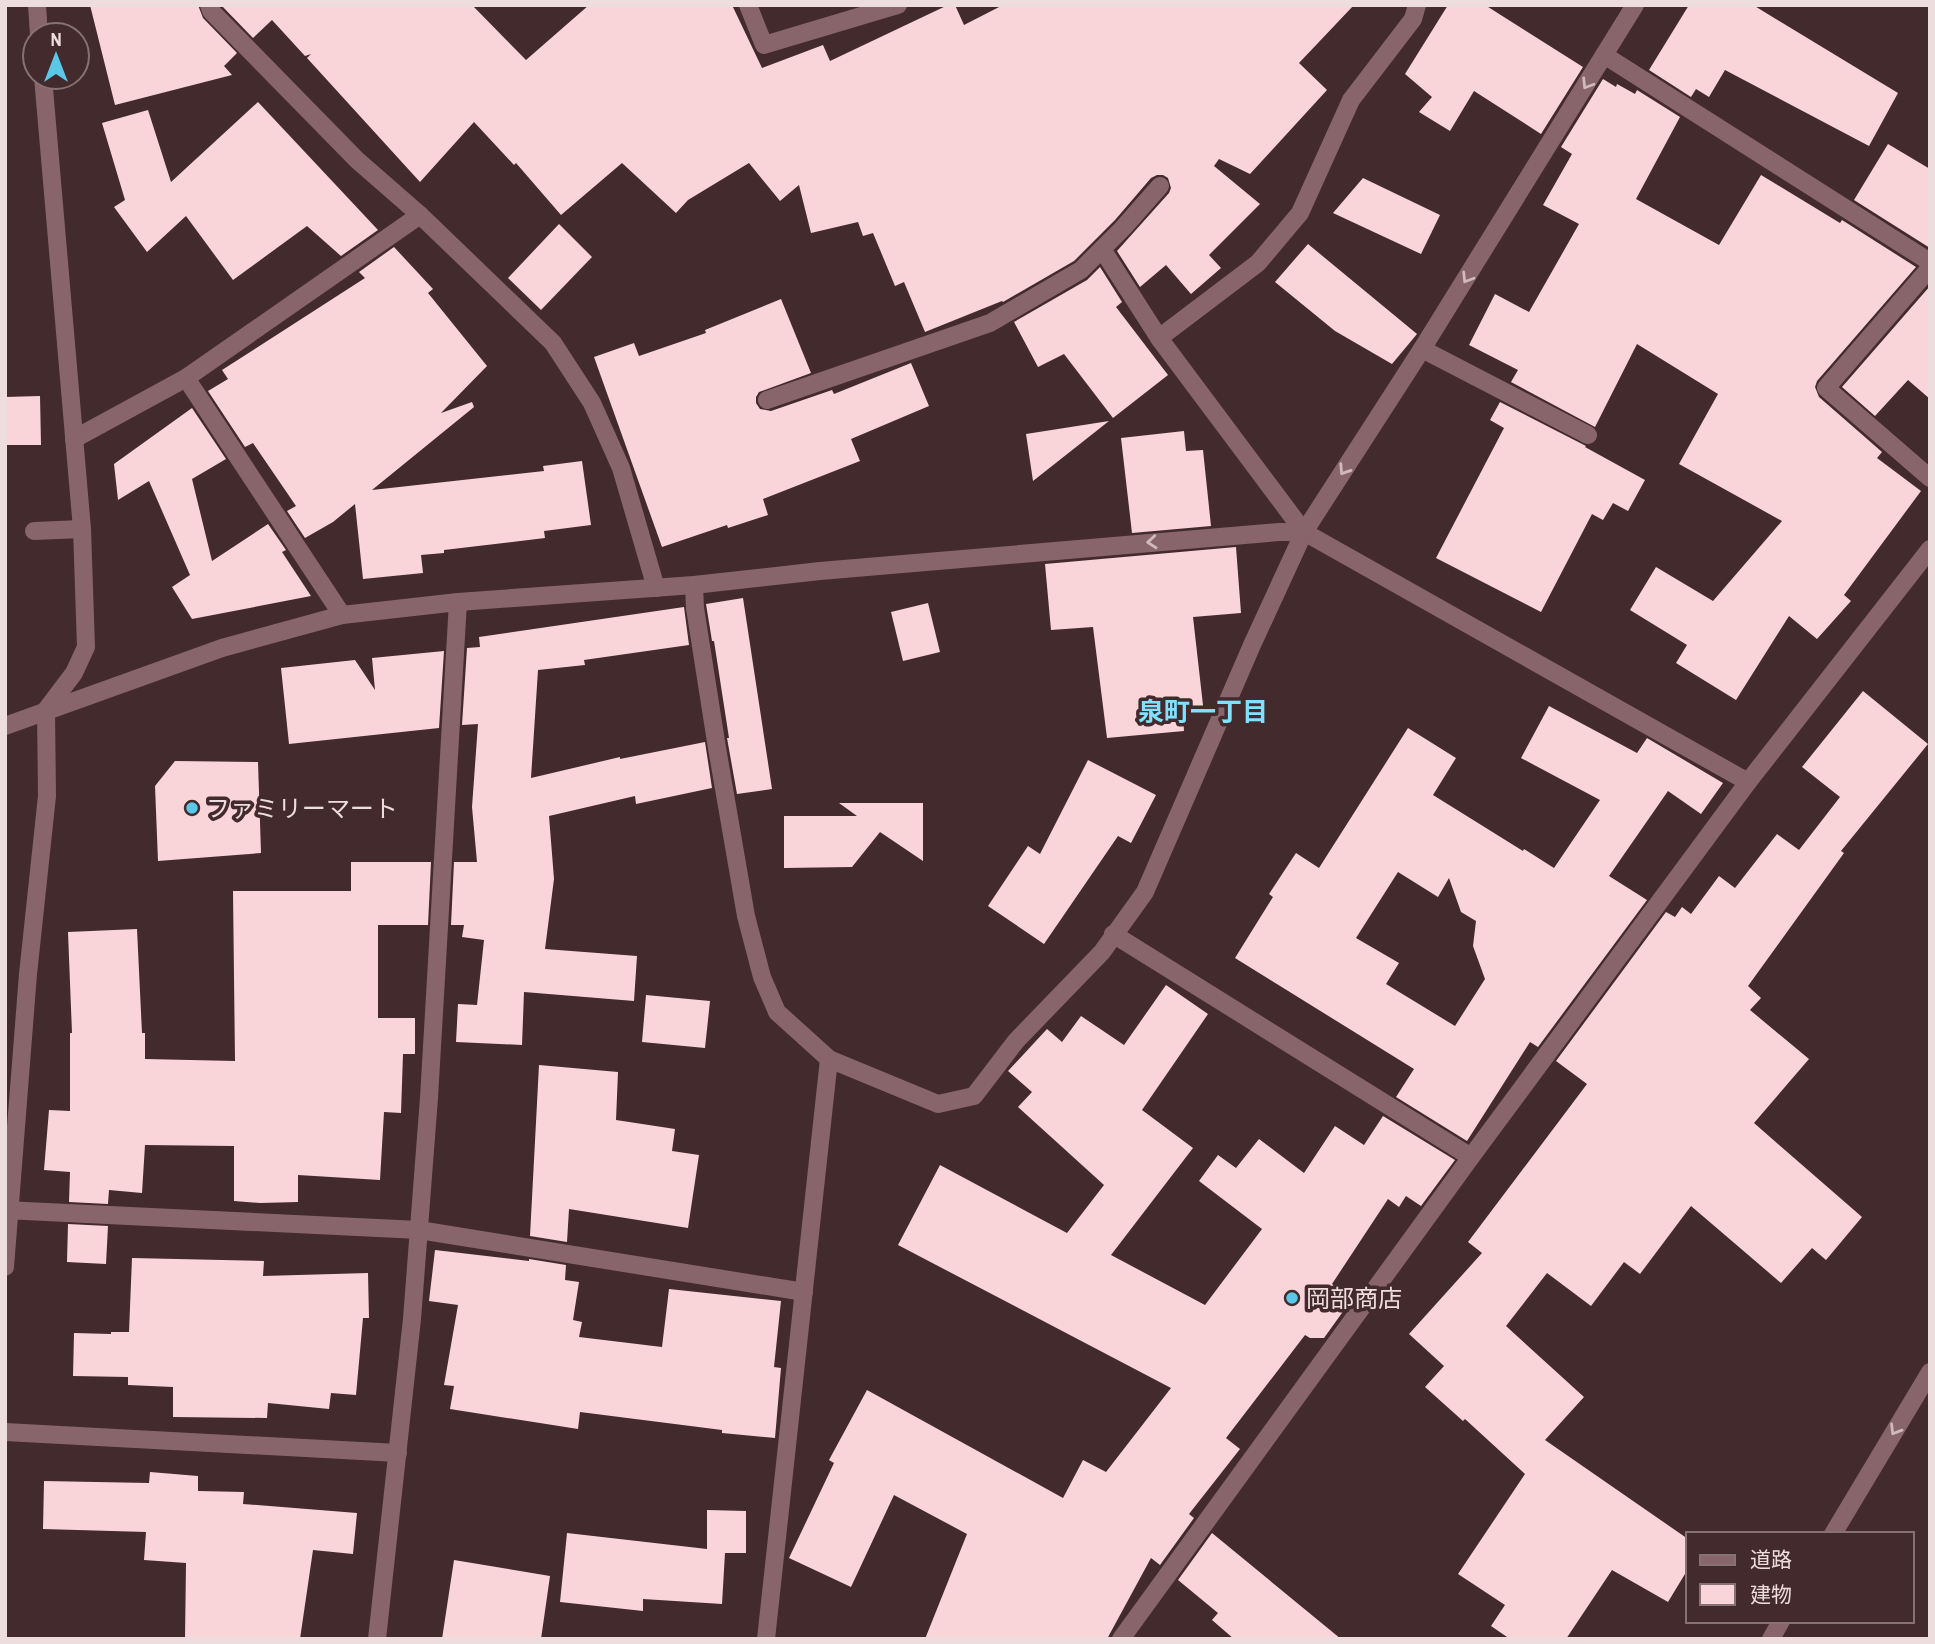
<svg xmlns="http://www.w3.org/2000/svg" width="1935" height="1644" font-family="'Archivo Narrow','Noto Sans JP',sans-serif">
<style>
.building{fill:#f9d5d9;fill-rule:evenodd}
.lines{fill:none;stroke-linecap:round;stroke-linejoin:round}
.minor{stroke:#88656a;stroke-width:18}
.oneway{stroke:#cfb9bb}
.poi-dot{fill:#5bc8e7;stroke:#422a2d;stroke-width:2.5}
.labels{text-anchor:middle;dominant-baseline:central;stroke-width:7;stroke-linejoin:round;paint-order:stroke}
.poi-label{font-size:24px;fill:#edddde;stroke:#422a2d;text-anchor:start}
.neighbourhood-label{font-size:26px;font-weight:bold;fill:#80e1fe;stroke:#422a2d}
</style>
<rect width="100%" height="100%" fill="#422a2d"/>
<g class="building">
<path d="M90 5H198L203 18 237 53 224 66 232 75 115 105Z"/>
<path d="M221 5H472L526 60 589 5H732L762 68 823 45 830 61 948 5H955L964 25 1003 5H1354L1299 63 1327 90 1250 174 1219 159 1214 166 1260 204 1209 255 1221 268 1191 294 1166 265 1140 287 1117 251 1169 193 1171 188 1168 178 1163 175H1157L1151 178 1115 220 1074 261 1003 302 1002 301 925 332 904 282 895 286 873 233 863 236 858 222 811 233 799 185 780 201 749 163 688 200 676 213 622 163 561 215 516 163 514 165 474 122 420 182 307 58 311 54 305 56 272 20 253 38Z"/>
<path d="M1448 5H1485L1583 67 1541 134 1474 91 1450 131 1419 112 1432 97 1405 74Z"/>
<path d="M1689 5H1753L1898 93 1869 146 1725 70 1709 97 1696 89 1691 97 1649 70Z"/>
<path d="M1603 79 1616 87 1617 84 1635 94 1637 90 1680 117 1636 199 1719 245 1761 175 1840 223 1842 220 1916 267 1817 381 1815 387 1819 397 1882 452 1877 458 1921 491 1844 595 1851 601 1817 639 1789 616 1736 700 1676 663 1687 645 1630 610 1656 567 1713 601 1782 521 1679 464 1718 394 1637 344 1595 427 1511 382 1518 370 1469 345 1495 294 1529 312 1579 224 1543 205 1572 154 1561 147Z"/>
<path d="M258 102 378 230 341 256 307 226 233 280 186 216 147 252 114 207 125 200 102 123 148 110 171 182Z"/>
<path d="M1888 144 1930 169V248L1854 200Z"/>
<path d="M1363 178 1440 215 1421 254 1333 213Z"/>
<path d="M559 224 592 257 541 310 508 278Z"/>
<path d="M1308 244 1417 334 1392 364 1335 331 1275 282Z"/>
<path d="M394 247 433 289 428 293 487 366 441 413 472 402 474 407 372 490 544 471 543 466 582 461 591 525 544 531 545 538 444 550V553L421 555 423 573 363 579 355 504 333 522 305 538 287 511 296 506 253 443 245 447 208 391 228 379 222 370 365 278 359 272Z"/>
<path d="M1100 267 1122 302 1116 307 1168 375 1113 418 1064 354 1038 367 1014 322 1087 280Z"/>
<path d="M1930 286V399L1908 380 1875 416 1842 387Z"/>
<path d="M781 299 811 373 759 392 756 397V403L760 409 771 411 832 390 834 394 911 363 929 406 851 439 860 461 763 499 768 515 728 528 727 525 662 547 594 357 634 343 639 356 706 333 705 330Z"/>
<path d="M40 396 41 445H5V397Z"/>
<path d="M1500 402 1586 446 1585 447 1645 480 1628 511 1613 503 1603 520 1592 514 1541 612 1436 558 1504 428 1490 420Z"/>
<path d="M192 408 226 459 192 479 212 561 268 524 286 550 282 552 311 596 192 619 172 587 190 575 149 481 118 500 114 464Z"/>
<path d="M1109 421 1033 481 1026 434Z"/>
<path d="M1184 431 1186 451 1203 450 1211 526 1132 533 1121 438Z"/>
<path d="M1236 547 1241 613 1193 617 1204 714 1183 716 1184 731 1107 738 1093 627 1051 630 1045 564Z"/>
<path d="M743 598 772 789 737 794 727 738H729L714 641H712L706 604Z"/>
<path d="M928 603 940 652 903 661 891 612Z"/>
<path d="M684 607 689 645 584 660 585 665 538 670 531 778 620 757V759L705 742 712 788 636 804 635 796 549 816 554 879 545 949 637 956 634 1001 524 992 522 1045 456 1042 458 1004 477 1005 484 940 462 937 464 925H451L454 862H477L472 807 478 724 462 725 467 648 480 647 479 637Z"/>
<path d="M444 651 439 728 289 744 281 668 355 660 375 690 372 658Z"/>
<path d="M1863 691 1928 744 1841 851 1844 853 1748 986 1761 998 1750 1010 1809 1059 1754 1123 1862 1217 1826 1260 1812 1248 1781 1283 1691 1206 1640 1274 1624 1262 1591 1306 1547 1273 1506 1326 1584 1397 1545 1440 1688 1539V1569L1668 1602 1612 1570 1566 1639H1510L1491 1626 1505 1605 1458 1574 1525 1474 1465 1419 1463 1421 1425 1387 1444 1366 1409 1334 1482 1253 1468 1242 1587 1084 1556 1061 1666 912 1675 917 1682 907 1691 914 1719 876 1735 888 1777 834 1799 850 1840 797 1802 767Z"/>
<path d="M1549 706 1637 753 1647 738 1723 783 1701 814 1668 791 1609 876 1647 900 1538 1047 1530 1042 1467 1141 1396 1097 1414 1069 1235 958 1273 897 1269 894 1296 853 1319 868 1408 728 1456 758 1433 795 1523 851 1524 849 1554 868 1600 800 1521 758ZM1398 872 1438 897 1449 878 1461 912 1476 921 1473 946 1485 979 1455 1026 1386 984 1399 963 1356 938Z"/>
<path d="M1088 760 1156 795 1131 843 1118 836 1044 944 988 906 1028 846 1040 854Z"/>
<path d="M175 761 258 762 261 853 158 861 155 786Z"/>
<path d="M839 803H923V861L880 832 852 867 784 868V816H857Z"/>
<path d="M351 862H431L428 925H378V1018H415V1054H403L401 1113 384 1112 380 1180 298 1175V1202L260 1203 234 1201V1146L145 1145 142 1193 109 1190 108 1204 69 1202 70 1172 44 1170 49 1110 70 1111V1033H72L68 932 137 929 142 1033H145V1059L235 1061 233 891H351Z"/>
<path d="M1166 985 1208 1014 1142 1110 1193 1148 1111 1255 1205 1305 1262 1229 1199 1181 1218 1155 1236 1168 1259 1139 1304 1173 1335 1126 1364 1145 1383 1116 1455 1160 1421 1206 1406 1196 1399 1207 1388 1199 1332 1284 1352 1299 1324 1338H1310L1305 1335 1226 1438 1240 1449 1189 1514 1194 1518 1160 1565 1151 1558 1107 1639H925L967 1534 894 1495 851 1587 789 1558 834 1463 829 1460 867 1390 1063 1498 1083 1460 1106 1472 1171 1388 898 1245 940 1165 1067 1233 1104 1185 1018 1107 1032 1092 1008 1071 1047 1029 1062 1042 1081 1016 1124 1045Z"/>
<path d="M646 995 710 1001 705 1048 642 1042Z"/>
<path d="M539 1065 618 1072 616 1120 675 1129 672 1151 699 1155 688 1228 569 1209 567 1242 530 1236Z"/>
<path d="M68 1224 108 1226 106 1264 67 1262Z"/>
<path d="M435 1250 529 1261V1259L566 1265 565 1280 579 1282 573 1320 582 1322 579 1337 662 1347 669 1289 781 1301 774 1367 781 1368 775 1438 722 1433V1430L580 1412 578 1429 450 1409 454 1386 444 1385 458 1305 429 1301Z"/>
<path d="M132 1258 264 1261 263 1276 368 1273 369 1318H363L356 1395 331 1393 329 1409 268 1403 267 1418 173 1417V1387L128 1385V1377L73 1376 74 1333 111 1334V1332H129Z"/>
<path d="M150 1472 198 1476V1491L244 1492 243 1504 357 1513 353 1554 313 1550 300 1639H185L186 1563 144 1560 146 1532 43 1529 44 1481 149 1483Z"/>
<path d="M707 1510 746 1511V1553H725L722 1604 643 1599V1611L560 1602 567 1533 707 1549Z"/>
<path d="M1212 1533 1341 1639H1234L1212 1620 1218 1613 1178 1580Z"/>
<path d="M454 1560 550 1576 541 1639H442Z"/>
</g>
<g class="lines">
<g class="minor">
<path d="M37 5 39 35"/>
<path d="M209 5 211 11 357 160 420 215 553 343 592 403 621 468 656 588"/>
<path d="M748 5 764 45 898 5"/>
<path d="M1604 55 1930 262"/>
<path d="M1102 249 1159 338 1304 532 1748 782"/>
<path d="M1930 268 1826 388 1930 478"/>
<path d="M1159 338 1258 263 1300 213 1351 100 1413 19 1417 5"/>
<path d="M1422 349 1588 435"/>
<path d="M186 378 342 615"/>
<path d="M767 400 990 323 1081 270 1123 228 1160 186"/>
<path d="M74 439 186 378 420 215"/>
<path d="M34 531 82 529"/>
<path d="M694 585 695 608 717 748 746 916 762 977 777 1012 829 1059 938 1104 974 1096 1016 1041 1102 952 1145 892 1252 645 1304 532"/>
<path d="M5 726 222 648 342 615 458 602 694 585 820 571 1279 532H1304L1422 349 1635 5"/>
<path d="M1113 934 1471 1157"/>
<path d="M5 1210 419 1230 804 1292"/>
<path d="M5 1267 28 974 47 796 46 710 74 673 86 647 82 529 43 77"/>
<path d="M5 1432 398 1453"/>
<path d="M1833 1534 1930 1372"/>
<path d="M377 1639 412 1319 429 1098 458 602"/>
<path d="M766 1639 829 1059"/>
<path d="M1121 1639 1471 1157 1748 782 1930 549"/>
<path d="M1771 1639 1781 1621"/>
</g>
</g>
<defs><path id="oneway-chevron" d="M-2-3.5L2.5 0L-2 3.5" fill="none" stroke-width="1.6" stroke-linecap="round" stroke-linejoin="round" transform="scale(1.75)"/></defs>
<g class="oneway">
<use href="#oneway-chevron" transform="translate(1587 84) rotate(122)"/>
<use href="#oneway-chevron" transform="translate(1467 278) rotate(122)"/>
<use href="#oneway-chevron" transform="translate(1344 470) rotate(123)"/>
<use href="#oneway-chevron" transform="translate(1152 542) rotate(175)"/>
<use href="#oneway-chevron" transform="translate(1895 1430) rotate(121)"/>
</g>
<g class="poi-dot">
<circle cx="192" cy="808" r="7"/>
<circle cx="1292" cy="1298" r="7"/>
</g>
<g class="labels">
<g class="poi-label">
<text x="206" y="808">ファミリーマート</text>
<text x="1306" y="1298">岡部商店</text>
</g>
<g class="neighbourhood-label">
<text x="1203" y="711">泉町一丁目</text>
</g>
</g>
<rect width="1935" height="1644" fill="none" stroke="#edddde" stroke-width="14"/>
<rect x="1686" y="1532" width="228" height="91" fill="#422a2d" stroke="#867274" stroke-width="2"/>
<rect x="1700" y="1555" width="35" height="10" fill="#88656a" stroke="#867274" stroke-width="2"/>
<text x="1750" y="1567" font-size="21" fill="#edddde">道路</text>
<rect x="1700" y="1584" width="35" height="21" fill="#f9d5d9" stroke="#867274" stroke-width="2"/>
<text x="1750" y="1602" font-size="21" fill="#edddde">建物</text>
<g transform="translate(56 56)"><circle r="33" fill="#422a2d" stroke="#867274" stroke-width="2"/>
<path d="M0-5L12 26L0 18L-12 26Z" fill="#5bc8e7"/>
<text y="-10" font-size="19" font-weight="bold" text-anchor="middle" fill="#edddde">N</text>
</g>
</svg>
